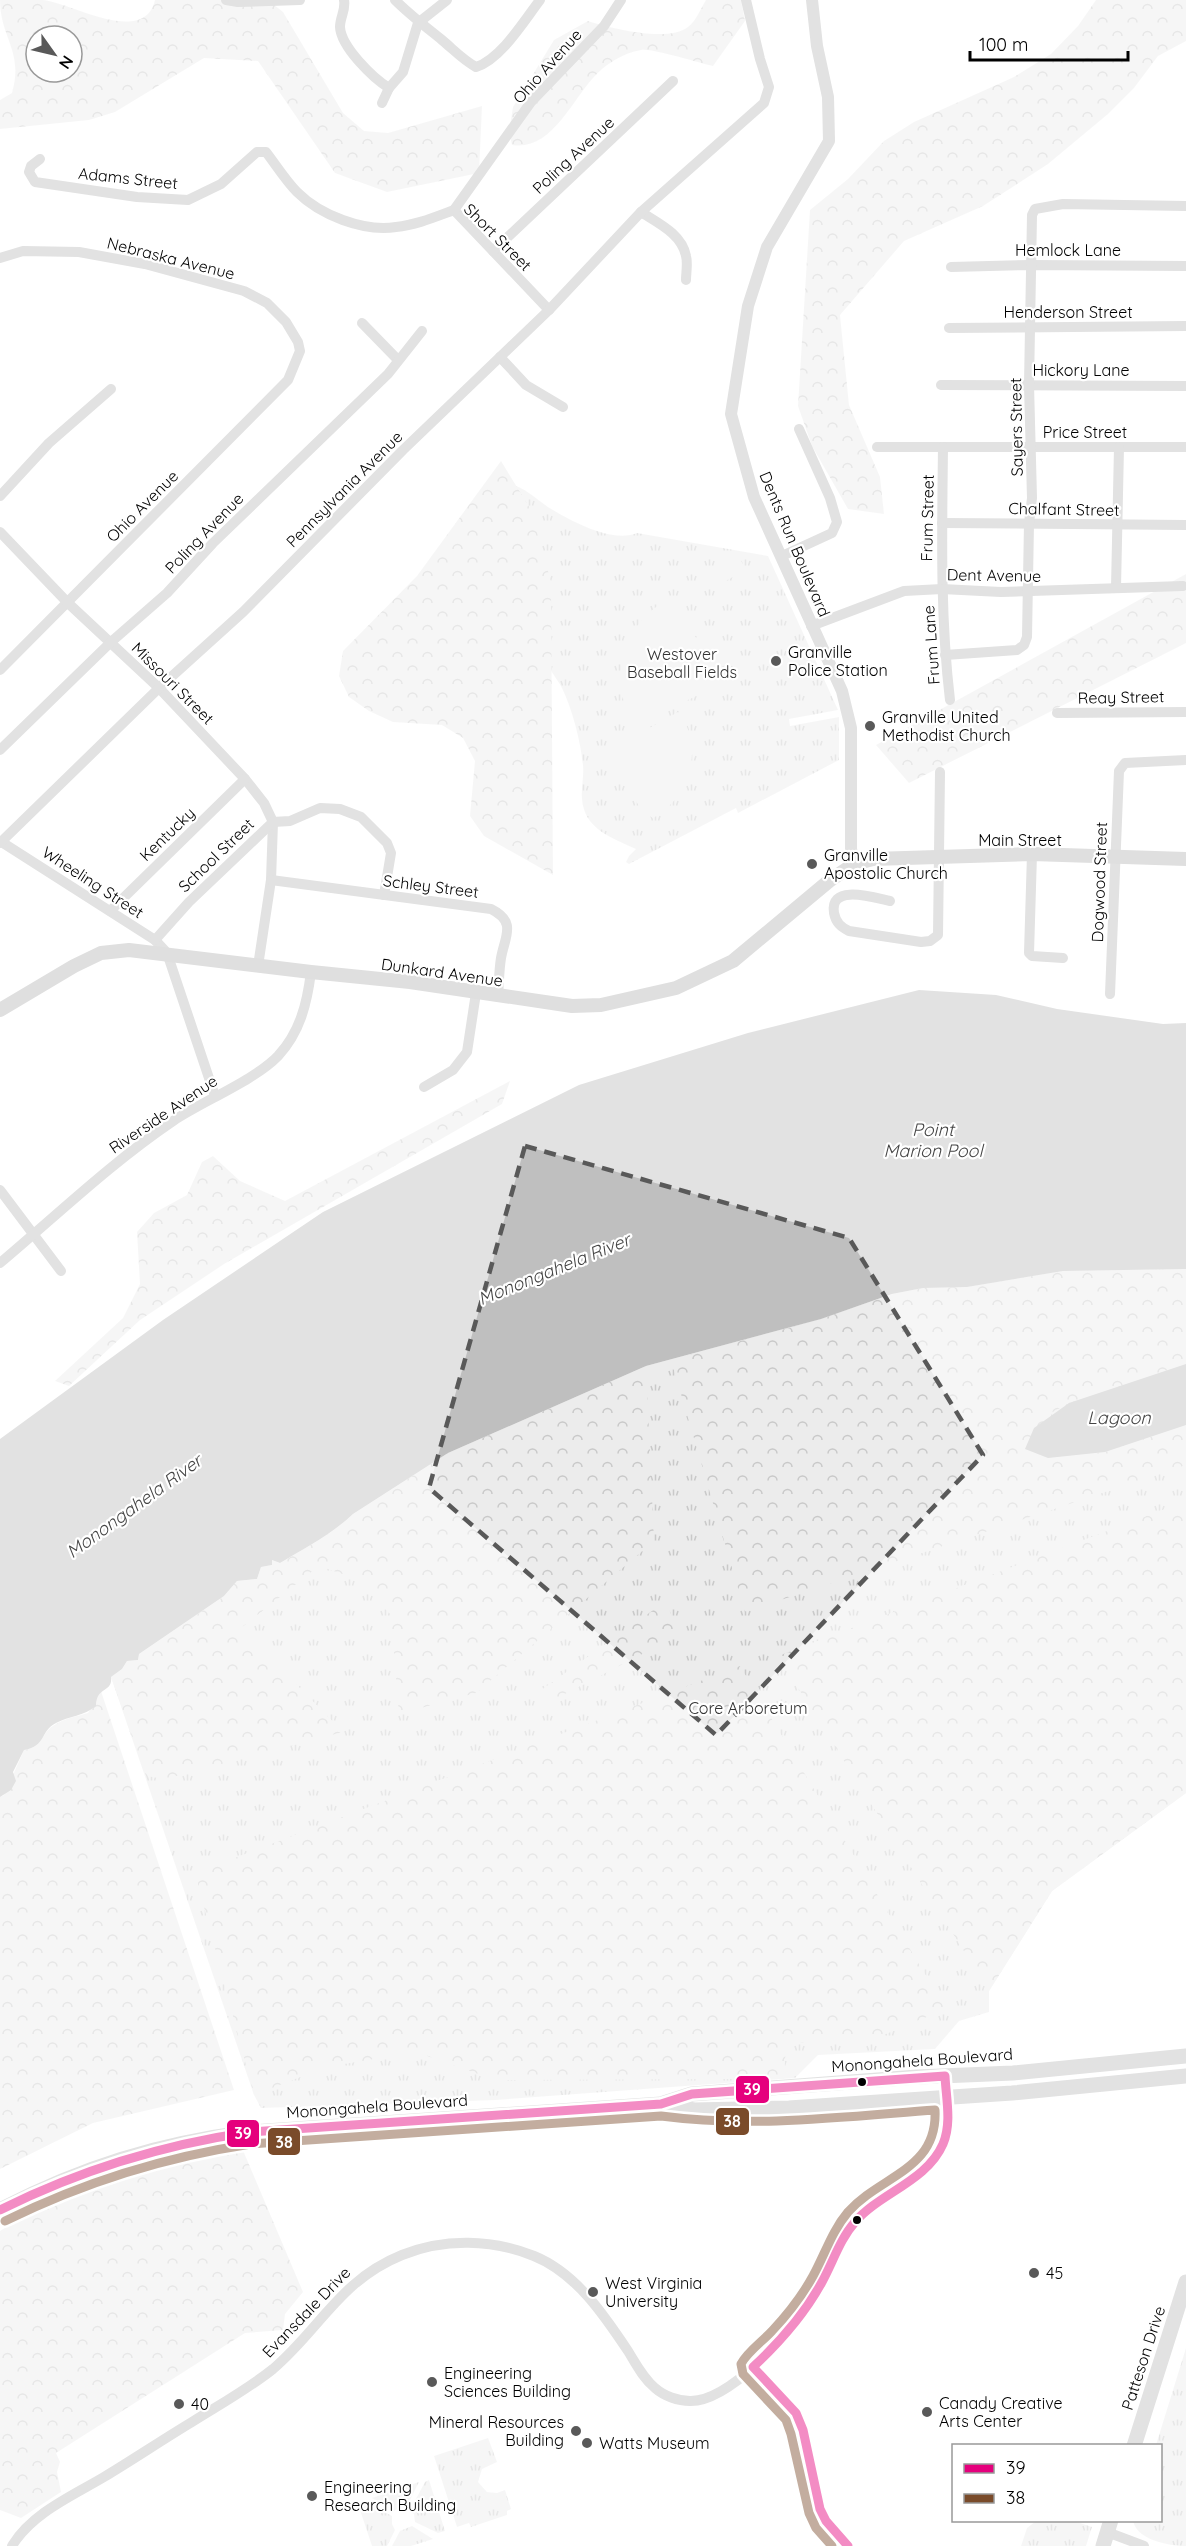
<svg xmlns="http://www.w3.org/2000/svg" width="1186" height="2546" font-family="Quicksand,sans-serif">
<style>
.grass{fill:url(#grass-tufts)}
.forest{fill:url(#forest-crowns);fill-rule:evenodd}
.garden{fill:#ececec}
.water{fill:#bfbfbf}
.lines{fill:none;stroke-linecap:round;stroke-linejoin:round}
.minor{stroke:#bebebe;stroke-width:10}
.tertiary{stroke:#bebebe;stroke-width:12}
.secondary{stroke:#b8b8b8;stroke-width:14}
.primary{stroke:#bebebe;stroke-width:15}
.bus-1-casing{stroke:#fff;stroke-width:14}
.bus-2-casing{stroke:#fff;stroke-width:14}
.bus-1{stroke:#e5007d;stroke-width:9}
.bus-2{stroke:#7a4b2a;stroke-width:9}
.marked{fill:none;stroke:#595959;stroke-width:4.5;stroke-dasharray:12 8;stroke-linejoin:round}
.poi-dot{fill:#595959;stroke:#fff;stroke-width:2}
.bus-dot{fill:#000;stroke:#fff;stroke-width:2}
.labels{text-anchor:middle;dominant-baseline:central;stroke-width:4.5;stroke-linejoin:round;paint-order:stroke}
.street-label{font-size:16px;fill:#000;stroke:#fff}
.poi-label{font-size:16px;fill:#000;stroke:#fff;text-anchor:start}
.park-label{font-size:16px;fill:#333;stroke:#fff}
.water-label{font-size:18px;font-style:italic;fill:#444;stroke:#fff}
.line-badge{stroke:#fff;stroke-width:2}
.badge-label{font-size:16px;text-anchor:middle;font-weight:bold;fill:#fff}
</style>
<defs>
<pattern id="grass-tufts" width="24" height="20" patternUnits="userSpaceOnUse" patternTransform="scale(1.5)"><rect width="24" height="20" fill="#ececec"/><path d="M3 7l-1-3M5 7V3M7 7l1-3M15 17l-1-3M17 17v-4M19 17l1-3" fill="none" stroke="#c9c9c9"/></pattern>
<pattern id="forest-crowns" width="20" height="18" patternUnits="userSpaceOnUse" patternTransform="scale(1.5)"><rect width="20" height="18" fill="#ececec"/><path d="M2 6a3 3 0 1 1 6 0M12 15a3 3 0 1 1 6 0" fill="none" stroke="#c9c9c9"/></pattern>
</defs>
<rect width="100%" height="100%" fill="#fff"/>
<g class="grass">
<path d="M514 485C530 491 539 502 553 510 575 523 613 543 637 533L768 556 838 710 789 719 790 726 839 717V760L738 813 736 808 629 864 626 862 629 856 636 849C612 838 584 829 582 799 581 788 584 777 583 766 581 742 572 708 561 686L455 524 474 500Z"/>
<path d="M1186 1269V1793L1052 1891 989 1991V2012L959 2021 935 2049 818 2055 795 2078 496 2100 261 2108 254 2095 111 1677 646 1366 821 1319 893 1294 923 1288 967 1287 1063 1271Z"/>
<path d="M1186 2348V2546C1169 2546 1137 2540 1133 2521L1160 2520V2446L1156 2445Z"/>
<path d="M488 2438 497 2462 482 2469 478 2482 487 2492 497 2493 505 2490 511 2509 507 2511V2515L471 2527 469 2523 457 2527 434 2456Z"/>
<path d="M429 2480 445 2531 438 2533 415 2522 414 2514 410 2510 425 2482Z"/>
<path d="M419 2482 406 2508 400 2507 394 2511 372 2498Z"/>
<path d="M365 2501 392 2516V2524L395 2530 387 2546H372L360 2510Z"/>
<path d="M1036 2521H1074L1092 2527 1086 2546H1021L1027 2528Z"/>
<path d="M412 2526 433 2539 411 2546H392L400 2531Z"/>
</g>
<g class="forest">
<path d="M0 0C14 0 29 0 43 0 72 3 144 47 155 0H268L283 12 343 113 364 131 388 133 482 106 479 173 387 192 335 173 258 61 204 58 115 112 89 120 0 129V100L12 93C24 51 0 38 0 0ZM36 36H72V72H36Z"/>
<path d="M706 0H741L745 21 713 66C699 63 652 48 641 50 623 53 604 65 593 78 571 102 551 151 512 145L509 132 513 107 554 40 588 21C610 28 668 43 688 27 696 21 701 8 706 0Z"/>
<path d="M1096 0H1186V41L1158 56 1134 88 1108 114 1048 164 983 206 904 241 840 315 849 405 880 477 884 514 848 509 812 446 798 406 810 210 848 179 884 141 914 122 1014 77 1051 54 1078 26Z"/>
<path d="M501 461 531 510 551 582 553 875 484 836 470 816 475 761 463 738 442 725 393 722 369 711 349 697 339 676 343 651 417 576Z"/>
<path d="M1186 574V643L909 783 876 745Z"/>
<path d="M510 1081 502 1104 224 1264 140 1320 69 1386 55 1381 123 1318 140 1284 137 1232 154 1213 187 1195 202 1162 213 1156 240 1181 285 1201Z"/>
<path d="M1186 1269V1364L1069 1403 1051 1413 1048 1458 1105 1452 1186 1425V1465L745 1612 671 1360 821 1319 893 1294 923 1288 967 1287 1063 1271Z"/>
<path d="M646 1366 654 1541 476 1693 399 1714 391 1615 357 1579 319 1566 241 1628 343 1732 165 1779 146 1776 111 1677 122 1669 127 1661 138 1660 139 1654 224 1596 237 1581 257 1579 261 1567 272 1565V1560L280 1563C305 1548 332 1534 353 1514L448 1453Z"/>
<path d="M1186 1501V1793L1052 1891 989 1991 778 1656Z"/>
<path d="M666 1601 679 1635 557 1698 537 1693Z"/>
<path d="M740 1666 946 2009 886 2034 786 2044 784 2079 495 2080 416 2052 326 2067 254 2095 195 1873Z"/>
<path d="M101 1691 234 2090 93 2123 0 2169V1797L4 1795 24 1750C46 1746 39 1733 56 1724 65 1718 78 1716 88 1713Z"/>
<path d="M242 2148 303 2292 285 2314 283 2330 245 2333 56 2453 60 2462 57 2472 61 2492 21 2518 0 2510V2231L29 2213 136 2170Z"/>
</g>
<g class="garden">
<path d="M738 555 746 570 714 587 705 572Z"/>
<path d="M665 601 726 673 723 683 634 726C608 681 621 627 665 601Z"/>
<path d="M678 712C706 746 689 799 653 818L642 811 609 756V751Z"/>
</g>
<g class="water">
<path d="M919 990 996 995 1057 1009 1163 1024 1186 1023V1269L1063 1271 967 1287 923 1288 892 1294 821 1319 646 1366 448 1453 353 1514C332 1534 305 1548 280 1563L272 1560V1565L261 1567 257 1579 237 1581 224 1596 139 1654 138 1660 127 1661 122 1669 111 1677C113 1693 96 1686 96 1706 84 1716 69 1716 56 1723 39 1732 47 1746 24 1750L13 1772 16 1781 11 1790 0 1797V1439L163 1320 323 1212 579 1085 748 1033Z"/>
<path d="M1186 1364V1425L1105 1452 1048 1458 1025 1449 1034 1428 1069 1403Z"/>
</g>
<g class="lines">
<g class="minor">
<path d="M226 0 238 2 300 0"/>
<path d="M344 0C346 10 340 17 340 27 341 47 373 78 389 88"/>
<path d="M395 0C410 15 426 27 442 40 454 50 463 60 476 67 501 59 524 21 540 0"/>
<path d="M382 103 389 88 403 72 418 23 447 0"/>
<path d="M40 159 31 166 29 172 35 182 137 197 188 200 221 184 257 152H266C276 165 286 181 297 192 320 215 363 232 396 227 416 225 435 217 454 210L549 310"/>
<path d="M454 210 531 102 604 26 621 0"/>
<path d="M641 212C658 223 682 234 686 256 688 263 686 273 686 280"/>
<path d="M493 251 673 81"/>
<path d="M0 258 23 251 79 252 145 264 244 291 267 303 286 322 298 342 300 351 288 380 0 670"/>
<path d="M951 267 1030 265 1186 266"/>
<path d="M362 323 398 360"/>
<path d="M949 328 1186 326"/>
<path d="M500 357 526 385 563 407"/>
<path d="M941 385 1186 386"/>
<path d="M877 447H1186"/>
<path d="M943 447C942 532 940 616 950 700"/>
<path d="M0 496 49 443 111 389"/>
<path d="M942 523 1186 525"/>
<path d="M0 532 68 603 159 688 245 779 264 803 273 822 271 880 258 966"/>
<path d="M782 556 832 533 837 522 830 498 799 429"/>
<path d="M1116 588 1119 447"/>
<path d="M811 626 904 591 942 589 1001 592 1183 586"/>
<path d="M945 655 1017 650 1024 645 1027 637 1029 523 1032 498 1029 385 1032 215 1035 209 1063 204 1186 206"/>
<path d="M1057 713 1186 712"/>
<path d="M0 750 111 642 167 593 213 543 388 374 422 331"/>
<path d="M0 841 155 940 167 953 215 1096"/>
<path d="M0 843 159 688 243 612 403 450 549 310 641 212 764 103 769 87 760 59 746 0"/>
<path d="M1032 854 1029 953 1032 956 1063 958"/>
<path d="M271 880 491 909C517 922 505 936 501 958 499 970 499 984 498 996"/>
<path d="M890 901C875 898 829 883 834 913 836 923 841 927 849 931L921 942 930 941 938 935 940 772"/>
<path d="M110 911 245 779"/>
<path d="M155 940 189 902 273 822 290 821 320 808 340 809 361 817 387 843 391 853 384 895"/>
<path d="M1110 994 1119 771 1125 763 1186 760"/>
<path d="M424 1087 453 1070 467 1052 476 993"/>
<path d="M0 1190 61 1271"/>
<path d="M0 1263C57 1215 111 1163 173 1121 203 1101 255 1080 278 1056 300 1032 307 1004 311 972"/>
<path d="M753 2367 796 2413 803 2430 820 2509 826 2521 848 2546"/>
<path d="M1107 2532 1144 2546"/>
<path d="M12 2546C32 2513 72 2496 104 2477 134 2459 162 2440 192 2422 219 2405 248 2389 273 2369 320 2329 340 2280 402 2255 444 2238 492 2239 534 2256 576 2273 604 2315 628 2351 636 2364 643 2378 655 2388 664 2396 678 2401 690 2401 729 2402 792 2332 812 2301 829 2274 837 2240 860 2217 883 2194 928 2176 943 2146 952 2126 946 2098 945 2076"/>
</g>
<path class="tertiary" d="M812 0 817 46 828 97 829 141 767 247 748 306 731 414 754 497 842 691 851 728V849L854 864"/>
<path class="secondary" d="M0 1010 74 966 101 953 129 950 311 972 410 982 572 1006 601 1005 676 988 733 961 829 881 854 864 873 859 1032 854 1186 859"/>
<g class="primary">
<path d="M664 2103 692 2094 917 2077 1013 2073 1186 2056"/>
<path d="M0 2210C83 2167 157 2144 250 2132L661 2104 694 2110 789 2108 1012 2093 1186 2076"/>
<path d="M1134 2446 1186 2282"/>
<path d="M1103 2546 1111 2520"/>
</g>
<defs>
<path id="bus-1" d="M0 2210C80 2170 161 2145 250 2132L661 2104 692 2094 945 2076C946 2098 952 2123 943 2144 927 2181 880 2193 855 2222 840 2239 833 2262 822 2282 804 2315 780 2342 753 2367L796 2413 803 2430 820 2509 826 2521 848 2546"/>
<path id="bus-2" d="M5 2221C84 2182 164 2157 251 2144L661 2116C752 2128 843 2117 935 2110 938 2170 881 2175 848 2212 832 2231 825 2254 813 2276 802 2296 788 2314 772 2331 763 2341 747 2352 741 2364L743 2374 786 2420 791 2434 809 2513 816 2528 832 2546"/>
</defs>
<use href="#bus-1" class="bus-1-casing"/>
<use href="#bus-2" class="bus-2-casing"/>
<use href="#bus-1" class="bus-1"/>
<use href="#bus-2" class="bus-2"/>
</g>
<path d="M0 0H1186V2546H0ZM525 1146 849 1238 983 1455 716 1735 429 1488Z" fill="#fff" fill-opacity=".55" fill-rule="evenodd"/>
<path class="marked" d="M525 1146 849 1238 983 1455 716 1735 429 1488Z"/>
<g class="poi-dot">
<circle cx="776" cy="661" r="6"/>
<circle cx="870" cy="726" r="6"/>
<circle cx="812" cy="864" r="6"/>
<circle cx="1034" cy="2273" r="6"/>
<circle cx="593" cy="2292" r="6"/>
<circle cx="432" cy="2382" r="6"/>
<circle cx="179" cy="2404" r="6"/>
<circle cx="927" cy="2412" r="6"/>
<circle cx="576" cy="2431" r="6"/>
<circle cx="587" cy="2443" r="6"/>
<circle cx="312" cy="2496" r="6"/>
</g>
<g class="bus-dot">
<circle cx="862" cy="2082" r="5"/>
<circle cx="857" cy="2220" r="5"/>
</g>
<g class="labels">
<g class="street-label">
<text transform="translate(547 66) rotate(-48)">Ohio Avenue</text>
<text transform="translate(573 155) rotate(-43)">Poling Avenue</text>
<text transform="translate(128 178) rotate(6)">Adams Street</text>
<text transform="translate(498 237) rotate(45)">Short Street</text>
<text x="1068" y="250">Hemlock Lane</text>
<text transform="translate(171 258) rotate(14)">Nebraska Avenue</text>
<text x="1068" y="312">Henderson Street</text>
<text x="1081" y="370">Hickory Lane</text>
<text transform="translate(1016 427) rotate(-91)">Sayers Street</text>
<text x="1085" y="432">Price Street</text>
<text transform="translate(344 489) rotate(-45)">Pennsylvania Avenue</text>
<text transform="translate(142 506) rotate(-45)">Ohio Avenue</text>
<text transform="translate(1064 509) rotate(1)">Chalfant Street</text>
<text transform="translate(927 518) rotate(-89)">Frum Street</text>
<text transform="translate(204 533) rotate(-46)">Poling Avenue</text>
<text transform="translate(795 544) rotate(67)">Dents Run Boulevard</text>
<text transform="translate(994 575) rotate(1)">Dent Avenue</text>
<text transform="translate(931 645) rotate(-94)">Frum Lane</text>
<text transform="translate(173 683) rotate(45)">Missouri Street</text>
<text transform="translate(1121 697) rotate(-1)">Reay Street</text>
<text transform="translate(167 834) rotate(-44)">Kentucky</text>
<text x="1020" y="840">Main Street</text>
<text transform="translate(216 855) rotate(-44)">School Street</text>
<text transform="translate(93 882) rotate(33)">Wheeling Street</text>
<text transform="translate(1099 882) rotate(-88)">Dogwood Street</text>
<text transform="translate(431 886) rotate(7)">Schley Street</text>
<text transform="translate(442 972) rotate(8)">Dunkard Avenue</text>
<text transform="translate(163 1114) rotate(-34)">Riverside Avenue</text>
<text transform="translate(922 2060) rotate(-4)">Monongahela Boulevard</text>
<text transform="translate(377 2106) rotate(-4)">Monongahela Boulevard</text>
<text transform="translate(306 2312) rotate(-46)">Evansdale Drive</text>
<text transform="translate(1143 2358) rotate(-72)">Patteson Drive</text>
</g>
<g class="poi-label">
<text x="788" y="652">Granville<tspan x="788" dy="18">Police Station</tspan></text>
<text x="882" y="717">Granville United<tspan x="882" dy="18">Methodist Church</tspan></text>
<text x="824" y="855">Granville<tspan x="824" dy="18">Apostolic Church</tspan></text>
<text x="1046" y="2273">45</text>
<text x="605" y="2283">West Virginia<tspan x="605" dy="18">University</tspan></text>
<text x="444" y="2373">Engineering<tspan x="444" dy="18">Sciences Building</tspan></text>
<text x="939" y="2403">Canady Creative<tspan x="939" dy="18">Arts Center</tspan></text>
<text x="191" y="2404">40</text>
<text x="564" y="2422" text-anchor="end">Mineral Resources<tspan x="564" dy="18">Building</tspan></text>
<text x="599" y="2443">Watts Museum</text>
<text x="324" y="2487">Engineering<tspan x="324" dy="18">Research Building</tspan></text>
</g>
<g class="park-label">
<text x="682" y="654">Westover<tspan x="682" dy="18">Baseball Fields</tspan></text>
<text x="748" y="1708">Core Arboretum</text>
</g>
<g class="water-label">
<text x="933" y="1129">Point<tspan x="933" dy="21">Marion Pool</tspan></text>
<text transform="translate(554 1269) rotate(-22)">Monongahela River</text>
<text x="1119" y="1417">Lagoon</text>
<text transform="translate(134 1506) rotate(-36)">Monongahela River</text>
</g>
</g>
<g class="line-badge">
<rect x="735" y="2075" width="35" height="29" rx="6" fill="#e5007d"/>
<rect x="715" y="2107" width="35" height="29" rx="6" fill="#7a4b2a"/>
<rect x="226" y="2119" width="34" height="29" rx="6" fill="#e5007d"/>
<rect x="267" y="2127" width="34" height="29" rx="6" fill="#7a4b2a"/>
</g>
<g class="badge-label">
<text x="752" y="2095">39</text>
<text x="732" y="2127">38</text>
<text x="243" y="2139">39</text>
<text x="284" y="2148">38</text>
</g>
<rect x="952" y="2444" width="210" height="78" fill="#ffffff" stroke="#999999" stroke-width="1.5"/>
<rect x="964" y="2464" width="30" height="9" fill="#e5007d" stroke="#999999" stroke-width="1.5"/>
<text x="1006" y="2474" font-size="18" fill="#000000">39</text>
<rect x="964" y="2494" width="30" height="9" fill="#7a4b2a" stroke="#999999" stroke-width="1.5"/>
<text x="1006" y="2504" font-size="18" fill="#000000">38</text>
<g transform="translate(54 54) rotate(124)"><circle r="28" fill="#ffffff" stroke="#999999" stroke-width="1.5"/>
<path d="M0-4.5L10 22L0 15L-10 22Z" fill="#595959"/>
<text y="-9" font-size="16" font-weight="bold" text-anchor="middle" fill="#000000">N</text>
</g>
<path d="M970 51v9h158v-9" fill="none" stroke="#000000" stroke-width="3"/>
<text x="979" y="51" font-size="18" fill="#000000" stroke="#ffffff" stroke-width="4.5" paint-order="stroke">100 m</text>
</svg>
